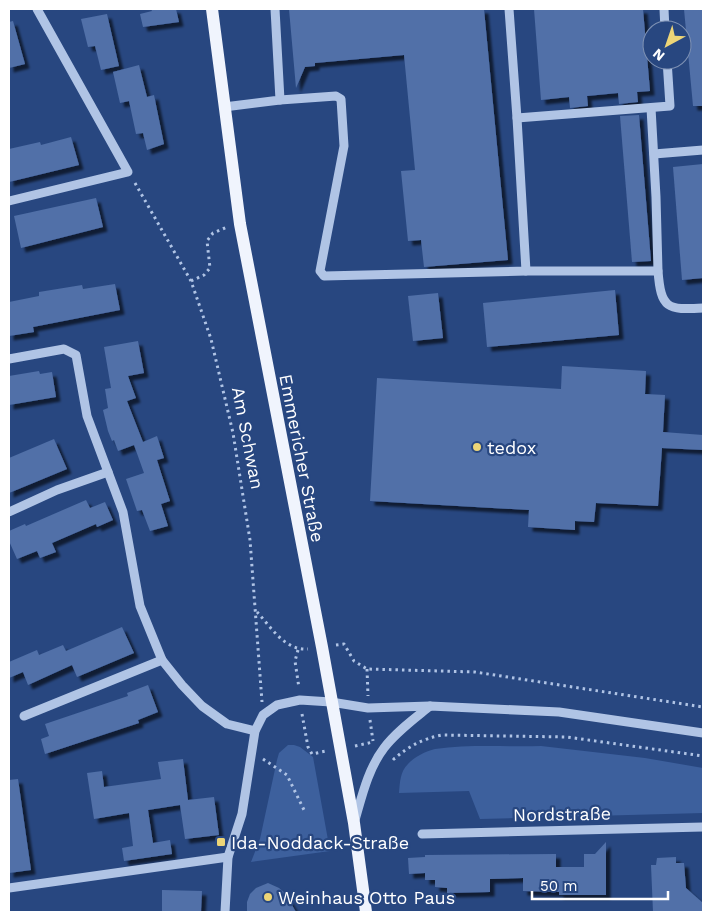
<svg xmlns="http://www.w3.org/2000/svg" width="712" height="921" font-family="'Work Sans',sans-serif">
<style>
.green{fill:#3d609d}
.building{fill:#5170a8;filter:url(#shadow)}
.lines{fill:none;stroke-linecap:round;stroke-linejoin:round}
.path{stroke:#b0c4e5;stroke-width:3;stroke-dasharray:2.5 4;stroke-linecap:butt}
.minor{stroke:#b0c4e5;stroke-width:9}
.major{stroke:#f0f4fd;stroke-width:12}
.poi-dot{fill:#edd577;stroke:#284780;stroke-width:2}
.labels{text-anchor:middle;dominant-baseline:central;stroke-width:4.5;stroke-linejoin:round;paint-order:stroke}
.street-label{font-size:18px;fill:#fff;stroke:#284780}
.poi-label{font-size:18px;fill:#fff;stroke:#284780;text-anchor:start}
</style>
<defs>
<filter id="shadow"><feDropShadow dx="4.5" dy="4.5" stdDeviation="1" flood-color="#0009"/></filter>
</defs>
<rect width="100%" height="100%" fill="#284780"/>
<g class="green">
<path d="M288 745H294L300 747 313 757 330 851 251 862 260 839 277 760 279 753Z"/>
<path d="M541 746 645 758 703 768V813L480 819 469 791 399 793C400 782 400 772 408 764 414 757 426 751 435 749 470 744 506 747 541 746Z"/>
</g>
<g class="building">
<path d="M151 9H176L179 22 143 27 140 14 152 11Z"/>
<path d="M289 9H484L508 260 424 267 421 240 408 241 401 171 415 170 404 55 315 63V66L305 67 296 88Z"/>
<path d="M534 9H643L650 91 637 92 638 102 619 104 618 93 587 96 588 106 570 108 569 97 541 100Z"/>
<path d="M684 9H703V106H693Z"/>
<path d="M107 14 119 66 101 70 95 46 88 47 81 19Z"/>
<path d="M13 21 25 64 9 68V22Z"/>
<path d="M139 65 147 97 154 95 164 144 147 150 143 133 136 134 129 101 120 103 113 72Z"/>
<path d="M639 115 651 261 632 262 620 116Z"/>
<path d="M71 137 79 165 9 182V149L40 142 41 145Z"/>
<path d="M703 164V278L682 280 673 167Z"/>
<path d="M96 198 103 227 21 248 14 216Z"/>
<path d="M115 284 120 310 33 327 34 332 9 336V302L39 296V292L82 285 83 289Z"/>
<path d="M615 290 619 335 487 347 483 303Z"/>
<path d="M438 293 443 338 413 341 408 296Z"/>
<path d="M138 341 144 373 128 376 136 398 127 401 143 442 157 436 164 458 157 460 170 501 161 504 168 526 150 531 142 510 137 511 126 479 144 473 134 445 118 451 114 440 112 441 108 431 103 410 108 408 105 389 111 388 104 347Z"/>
<path d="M562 366 646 371 645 394 665 395 663 432 703 435V450L662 448 658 506 596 503 594 522 575 521V530L528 527 529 510 370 501 377 378 561 389Z"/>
<path d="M39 371 40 374 52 372 56 397 9 405V376Z"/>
<path d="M54 439 67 469 9 493V458Z"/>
<path d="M86 500 90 508 105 502 113 520 97 527 96 524 52 543 56 552 40 558 37 551 17 559 9 541V531L25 524 26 526Z"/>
<path d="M122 627 134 653 77 677 72 665 28 685 23 672 9 678V662L37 650 39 655 63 645 66 651Z"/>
<path d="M148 685 158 712 138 720 139 723 45 754 41 739 49 736 45 724 128 696 127 693Z"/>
<path d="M183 759 188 800 214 797 219 835 185 839 180 805 148 810 153 843 170 840 172 854 124 861 122 848 133 846 129 813 94 819 87 773 102 771 104 787 161 779 158 762Z"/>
<path d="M18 779 31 870 9 873V780Z"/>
<path d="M606 842V895H559V892L523 891V878L490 879V892L447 893V888L435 887V880H425V873L409 874 408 858 425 857V855L556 854V867H584V854H595Z"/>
<path d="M676 857V863H684L686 888 703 903V912H653L651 865H656L657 858Z"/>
<path d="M268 883 279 888 285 893 296 912H247V902L250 894 256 888Z"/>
<path d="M162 890 202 891 201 912H162Z"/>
</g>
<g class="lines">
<g class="path">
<path d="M135 183 191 281 211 339 233 433 250 540 262 702"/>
<path d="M191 281 204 275 210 268 207 241 213 233 227 227"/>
<path d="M257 612C271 627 285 651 308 649"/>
<path d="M336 645 344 644 354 661 367 669 475 672 703 707"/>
<path d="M298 650 295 661 299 688"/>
<path d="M367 669 368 696"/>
<path d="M302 714 308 747 312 754 326 751"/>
<path d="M370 720 373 741"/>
<path d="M355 746 373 742"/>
<path d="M393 758 394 759C409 746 422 739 442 735L567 737 703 756"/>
<path d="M263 759 287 775 304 810"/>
</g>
<g class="minor">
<path d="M664 9 665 30"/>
<path d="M280 100 336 96 341 99 344 146 320 271 324 276 526 271 517 118 509 9"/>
<path d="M224 107 280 100 275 9"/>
<path d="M517 118 670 106 667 60"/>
<path d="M654 154 703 150"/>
<path d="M9 201 128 172 37 9"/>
<path d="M526 271H658L656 197 651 108"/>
<path d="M658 271C661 309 667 310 703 308"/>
<path d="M9 359 64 349 76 355 87 416 123 512 140 606 162 660 182 685 202 706 227 724 255 731"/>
<path d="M9 512 57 490 108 472"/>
<path d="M24 716 162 660"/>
<path d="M355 820C362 796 368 769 384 748 396 732 414 719 430 706"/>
<path d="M422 834 703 827"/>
<path d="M9 888 228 857"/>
<path d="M225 912 228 857 242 814 255 731 263 715 277 705 300 700 331 702 368 708 430 706 559 712 703 733"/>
</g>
<path class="major" d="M212 9 240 224 322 647 354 823 366 912"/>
</g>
<g class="poi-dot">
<circle cx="477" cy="447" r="5"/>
<rect x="216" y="837" width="10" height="10" rx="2.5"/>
<circle cx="268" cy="897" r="5"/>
</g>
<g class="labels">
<g class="street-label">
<text transform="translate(248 438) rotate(79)">Am Schwan</text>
<text transform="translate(302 458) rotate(79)">Emmericher Straße</text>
<text transform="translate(562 814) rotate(-1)">Nordstraße</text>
</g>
<g class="poi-label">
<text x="487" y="447">tedox</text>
<text x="231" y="842">Ida-Noddack-Straße</text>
<text x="278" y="897">Weinhaus Otto Paus</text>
</g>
</g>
<rect width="712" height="921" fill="none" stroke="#ffffff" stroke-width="20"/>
<g transform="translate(667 45) rotate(220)"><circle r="24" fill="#284780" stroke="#7e91b3"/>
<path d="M0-4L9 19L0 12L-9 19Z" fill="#edd577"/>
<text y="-8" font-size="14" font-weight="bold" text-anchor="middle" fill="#ffffff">N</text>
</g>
<path d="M532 891v8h136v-8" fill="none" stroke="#ffffff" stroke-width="2.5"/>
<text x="540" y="891" font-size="15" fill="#ffffff" stroke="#284780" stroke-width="4" paint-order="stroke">50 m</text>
</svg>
